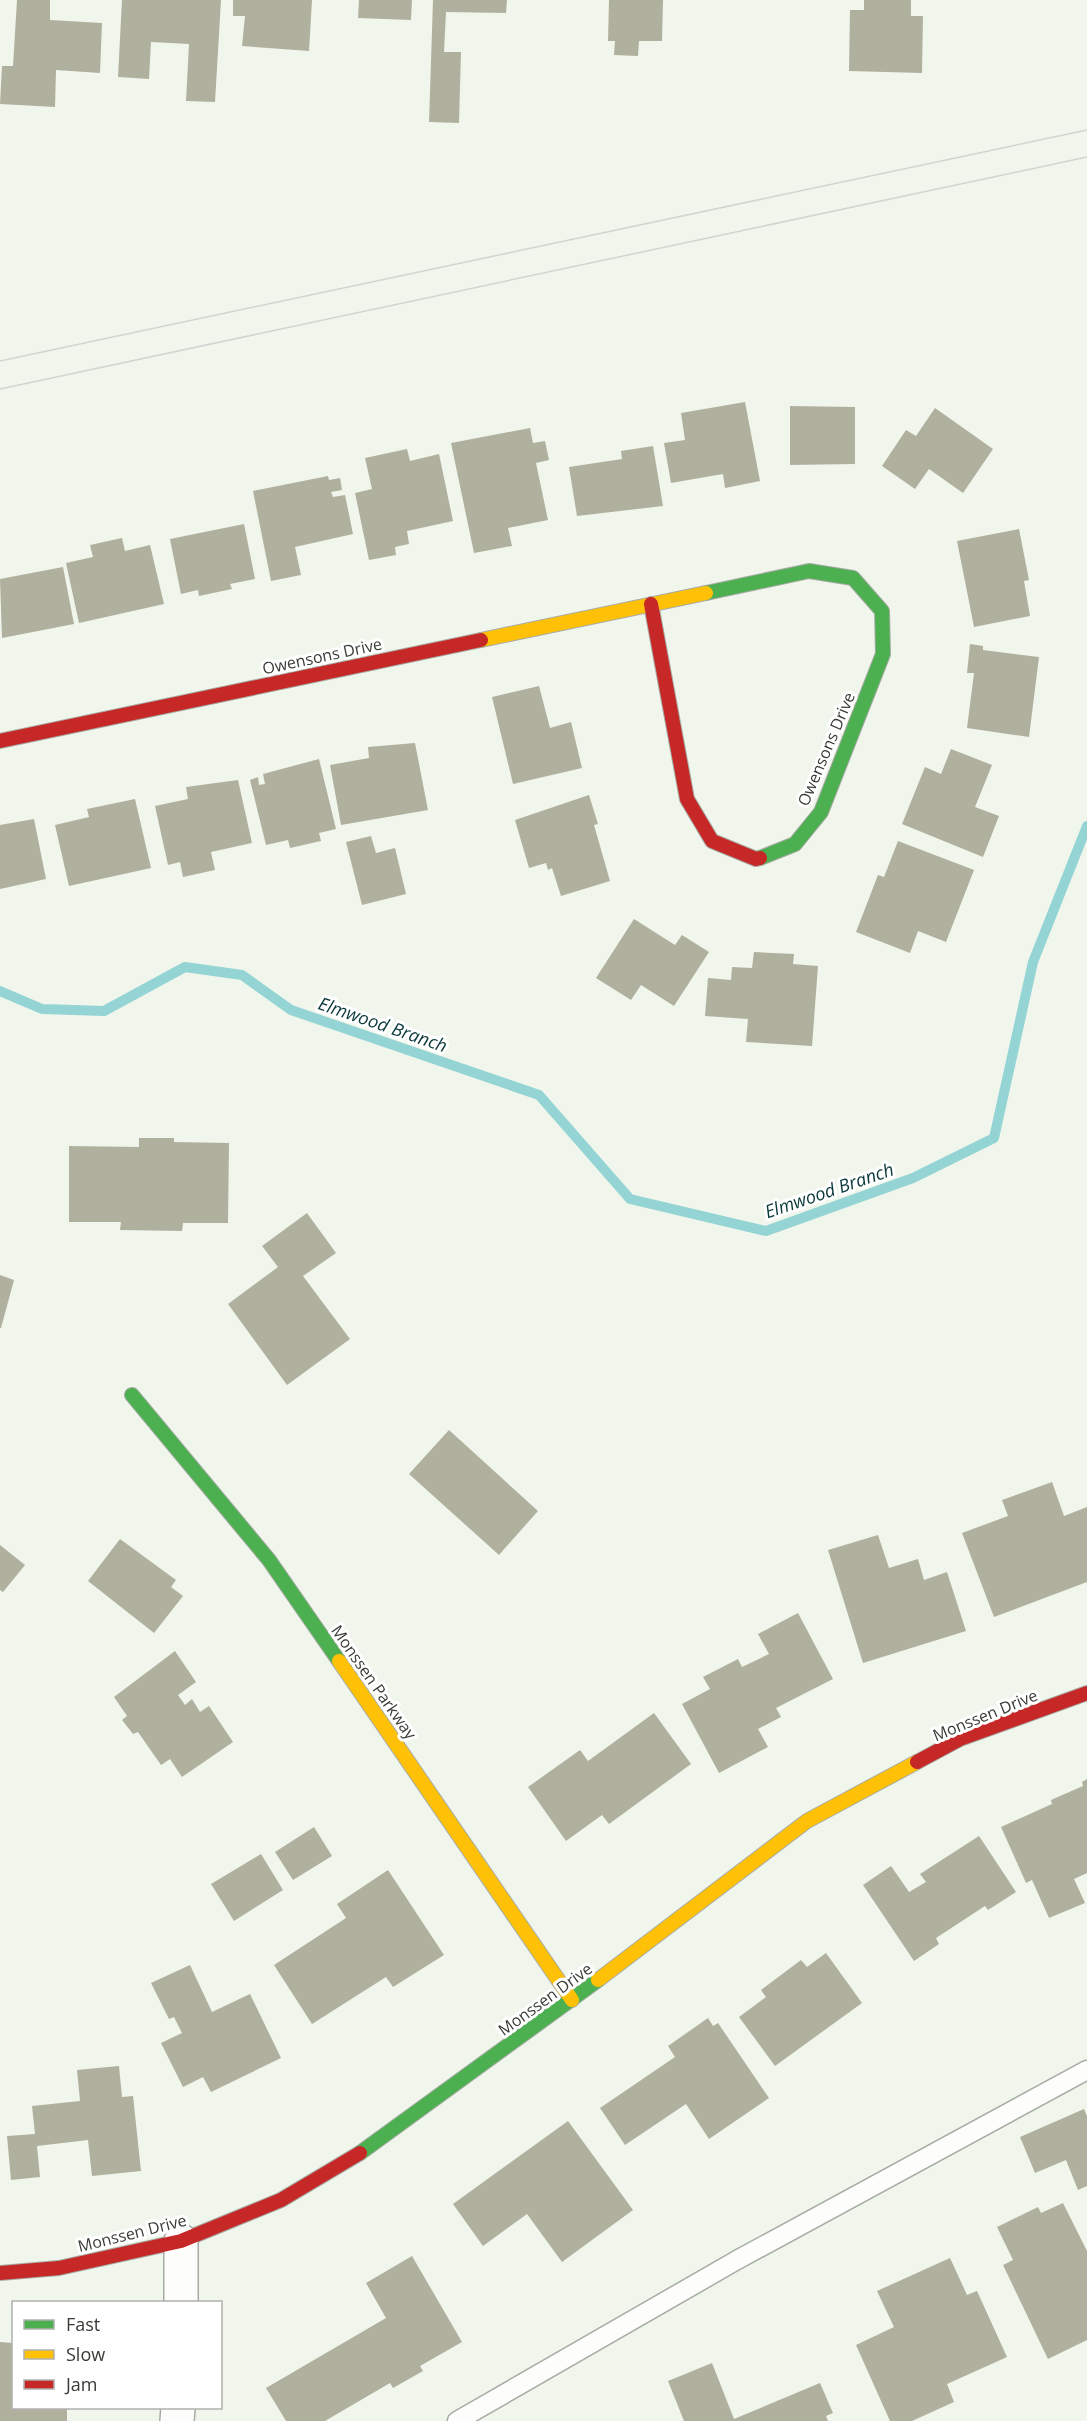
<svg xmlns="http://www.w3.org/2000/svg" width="1087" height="2421" font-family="'Open Sans',sans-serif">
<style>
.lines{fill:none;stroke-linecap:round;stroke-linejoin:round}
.stream{stroke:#94d4d4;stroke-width:10}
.building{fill:#b0b09f}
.lane-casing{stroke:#a7aba4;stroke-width:21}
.street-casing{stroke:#a7aba4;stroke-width:36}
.fast-casing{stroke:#a7aba4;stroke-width:16}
.slow-casing{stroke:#a7aba4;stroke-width:16}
.jam-casing{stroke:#a7aba4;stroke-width:16}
.lane{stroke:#fdfefc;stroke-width:18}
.street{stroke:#fdfefc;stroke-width:33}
.fast{stroke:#4caf50;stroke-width:14}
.slow{stroke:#ffc107;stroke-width:14}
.jam{stroke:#c62828;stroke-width:14}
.tram{stroke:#d2d4d2;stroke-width:1.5}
.labels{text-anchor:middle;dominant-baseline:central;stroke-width:6;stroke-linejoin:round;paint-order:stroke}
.street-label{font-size:16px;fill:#383c35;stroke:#fff}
.water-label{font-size:18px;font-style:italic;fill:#0a3739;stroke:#fff}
</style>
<rect width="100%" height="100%" fill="#f0f6eb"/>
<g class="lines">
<path class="stream" d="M0 991 42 1009 104 1011 185 967 242 975 291 1010 539 1095 630 1199 766 1231 913 1178 994 1138 1033 962 1087 826"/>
</g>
<g class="building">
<path d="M17 0H50V20L102 23 100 73 56 70 55 107 0 104 2 66H13Z"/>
<path d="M122 0H221L215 102 186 101 189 44 151 42 149 79 118 77Z"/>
<path d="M233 0H312L309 51 242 46 245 16H233Z"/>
<path d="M359 0H412L411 20 358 18Z"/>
<path d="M433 0H507L506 13 446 12 444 52H461L459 123 429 122Z"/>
<path d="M609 0H663L662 41H639L638 56 614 55 615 41H608Z"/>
<path d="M864 0H911V16H923L922 73 849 71 850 10H864Z"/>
<path d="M745 402 760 481 725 488 723 474 671 483 664 443 685 440 681 413Z"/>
<path d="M790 406 855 407V464L790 465Z"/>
<path d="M935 408 993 449 963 493 929 469 915 489 882 466 906 430 916 436Z"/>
<path d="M530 428 533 443 545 441 549 460 536 463 548 520 508 528 512 546 474 553 451 443Z"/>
<path d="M653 446 663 506 577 516 569 467 622 459 621 451Z"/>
<path d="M407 449 410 461 439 454 453 521 407 531 409 544 395 547 396 555 369 560 355 493 372 489 365 458Z"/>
<path d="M328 476 329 480 340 478 342 490 331 492 333 497 345 495 353 534 295 547 301 575 271 581 253 491Z"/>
<path d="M244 524 255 579 230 584 232 589 199 596 198 590 181 594 170 539Z"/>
<path d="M1019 529 1029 580 1024 581 1030 616 974 627 957 541Z"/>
<path d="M122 538 125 551 150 545 164 604 79 623 66 563 93 557 90 545Z"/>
<path d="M63 567 74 624 2 638 0 579Z"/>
<path d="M970 644 983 646V650L1039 657 1029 737 967 728 974 673H967Z"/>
<path d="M539 686 550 728 571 722 582 768 513 784 492 697Z"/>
<path d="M415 743 428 810 341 825 330 765 369 758 368 747Z"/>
<path d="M951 749 992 765 975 807 999 816 983 857 902 824 925 767 941 774Z"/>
<path d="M319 759 336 829 319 833 321 841 290 848 288 840 266 845 250 780 258 777 259 785 265 784 263 774Z"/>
<path d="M238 780 252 843 211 852 215 870 183 877 180 862 168 865 155 806 188 799 186 787Z"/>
<path d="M589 795 598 824 594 825 610 881 561 896 552 868 548 870 546 863 529 868 515 820Z"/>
<path d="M135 799 151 868 69 886 55 825 89 817 87 809Z"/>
<path d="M34 819 46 879 0 889V825Z"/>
<path d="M371 836 376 853 395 848 406 894 362 905 346 842Z"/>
<path d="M898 841 974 870 946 942 918 931 910 953 856 932 878 875 884 877Z"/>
<path d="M634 919 675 945 682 935 709 952 674 1006 641 985 631 1000 596 978Z"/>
<path d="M754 952 794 954 793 964 818 966 812 1046 746 1042 748 1019 705 1016 708 978 731 980 732 967 752 968Z"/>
<path d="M139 1138H174V1142L229 1143 228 1223H183L182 1231 120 1230 121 1222H69V1146L139 1147Z"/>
<path d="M307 1213 336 1253 303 1276 350 1339 287 1385 228 1304 278 1267 262 1246Z"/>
<path d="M0 1275 14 1280 1 1328H0Z"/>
<path d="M449 1430 538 1511 499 1555 409 1474Z"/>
<path d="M1052 1482 1064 1516 1087 1507V1582L994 1617 962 1533 1008 1516 1002 1500Z"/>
<path d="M878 1535 889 1568 918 1559 924 1580 947 1572 966 1631 863 1663 828 1550Z"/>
<path d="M120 1539 176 1580 171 1587 183 1596 154 1633 88 1581Z"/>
<path d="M0 1545 25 1565 3 1592 0 1590Z"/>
<path d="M798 1613 833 1679 776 1708 781 1717 758 1729 768 1747 719 1773 682 1704 710 1689 703 1677 738 1659 742 1667 769 1654 758 1634Z"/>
<path d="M175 1651 196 1682 178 1695 185 1705 192 1699 200 1712 209 1706 233 1742 182 1777 170 1759 161 1765 138 1732 133 1734 122 1720 127 1716 114 1697Z"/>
<path d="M654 1713 691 1764 609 1824 602 1815 566 1841 528 1787 580 1750 588 1761Z"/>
<path d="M1087 1779V1873L1074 1879 1085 1903 1049 1918 1032 1880 1026 1883 1001 1827 1052 1804 1051 1800 1083 1786 1082 1782Z"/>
<path d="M314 1827 332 1856 293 1880 275 1852Z"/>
<path d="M979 1836 1016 1892 988 1910 985 1906 936 1938 939 1944 914 1961 863 1885 891 1866 909 1892 926 1882 920 1874Z"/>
<path d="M261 1854 283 1890 234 1921 211 1884Z"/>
<path d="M388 1870 444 1955 393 1987 386 1977 312 2024 274 1965 346 1918 337 1904Z"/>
<path d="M826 1953 862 2003 775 2066 739 2017 766 1997 761 1990 801 1960 807 1967Z"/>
<path d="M190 1965 212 2012 250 1994 281 2058 211 2092 203 2077 183 2087 161 2043 182 2033 174 2017 169 2019 151 1983Z"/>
<path d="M708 2018 713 2026 718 2023 769 2098 709 2139 686 2104 625 2145 600 2108 675 2057 668 2046Z"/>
<path d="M119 2066 122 2097 133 2096 141 2171 92 2176 88 2140 37 2146 40 2177 11 2180 7 2136 35 2134 32 2106 80 2101 77 2070Z"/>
<path d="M1084 2109 1087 2116V2186L1078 2190 1066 2160 1035 2173 1020 2137Z"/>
<path d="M568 2121 633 2210 562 2262 527 2214 483 2246 453 2204Z"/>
<path d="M1063 2203 1087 2251V2340L1048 2359 1003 2265 1013 2260 997 2227 1038 2207 1041 2213Z"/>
<path d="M412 2256 462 2342 420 2366 423 2371 393 2388 390 2383 325 2421H286L266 2388 386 2318 366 2283Z"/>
<path d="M950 2258 967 2295 977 2291 1007 2357 947 2384 954 2402 912 2421H890L856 2345 894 2327 877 2291Z"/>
<path d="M0 2342 14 2343V2408H67V2421H0Z"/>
<path d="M712 2363 734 2419 820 2383 833 2413 826 2416 828 2421H684L668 2381Z"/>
</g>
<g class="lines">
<defs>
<path id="lane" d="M457 2421 737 2260 1087 2070"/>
<g id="street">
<path d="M181 2302V2241"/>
<path d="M177 2421 178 2408"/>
</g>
<g id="fast">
<path d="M706 593 809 571 853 578 882 611 883 654 821 812 795 844 760 858"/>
<path d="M132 1395 269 1560 339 1661"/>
<path d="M360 2153 598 1980"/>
</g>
<g id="slow">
<path d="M481 640 706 593"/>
<path d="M339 1661 572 2000"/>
<path d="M598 1980 807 1821 917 1762"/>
</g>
<g id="jam">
<path d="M651 604 687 799 712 841 756 859 760 858"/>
<path d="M0 741 481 640"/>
<path d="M917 1762 960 1739 1087 1693"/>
<path d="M0 2273 59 2268 181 2241 281 2200 360 2153"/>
</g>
</defs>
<use href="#lane" class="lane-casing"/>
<use href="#street" class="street-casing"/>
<use href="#fast" class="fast-casing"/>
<use href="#slow" class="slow-casing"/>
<use href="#jam" class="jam-casing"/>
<use href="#lane" class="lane"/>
<use href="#street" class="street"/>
<use href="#fast" class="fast"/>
<use href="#slow" class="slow"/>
<use href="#jam" class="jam"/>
<g class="tram">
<path d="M0 361 1087 130"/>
<path d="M0 389 1087 157"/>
</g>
</g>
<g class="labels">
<g class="street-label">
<text transform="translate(322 656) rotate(-12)">Owensons Drive</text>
<text transform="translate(826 749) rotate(-67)">Owensons Drive</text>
<text transform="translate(374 1682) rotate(55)">Monssen Parkway</text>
<text transform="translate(985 1715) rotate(-22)">Monssen Drive</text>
<text transform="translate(545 1999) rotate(-36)">Monssen Drive</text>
<text transform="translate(132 2233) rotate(-14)">Monssen Drive</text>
</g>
<g class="water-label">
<text transform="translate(383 1024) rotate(19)">Elmwood Branch</text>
<text transform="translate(829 1190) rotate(-19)">Elmwood Branch</text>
</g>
</g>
<rect x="12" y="2301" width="210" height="108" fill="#ffffff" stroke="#afb1ae" stroke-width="1.5"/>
<rect x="24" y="2320" width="30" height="9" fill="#4caf50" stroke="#afb1ae" stroke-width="1.5"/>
<text x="66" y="2331" font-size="18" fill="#383c35">Fast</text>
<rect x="24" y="2350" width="30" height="9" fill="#ffc107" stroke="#afb1ae" stroke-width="1.5"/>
<text x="66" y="2361" font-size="18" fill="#383c35">Slow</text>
<rect x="24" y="2380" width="30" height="9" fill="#c62828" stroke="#afb1ae" stroke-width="1.5"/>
<text x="66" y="2391" font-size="18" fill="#383c35">Jam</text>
</svg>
